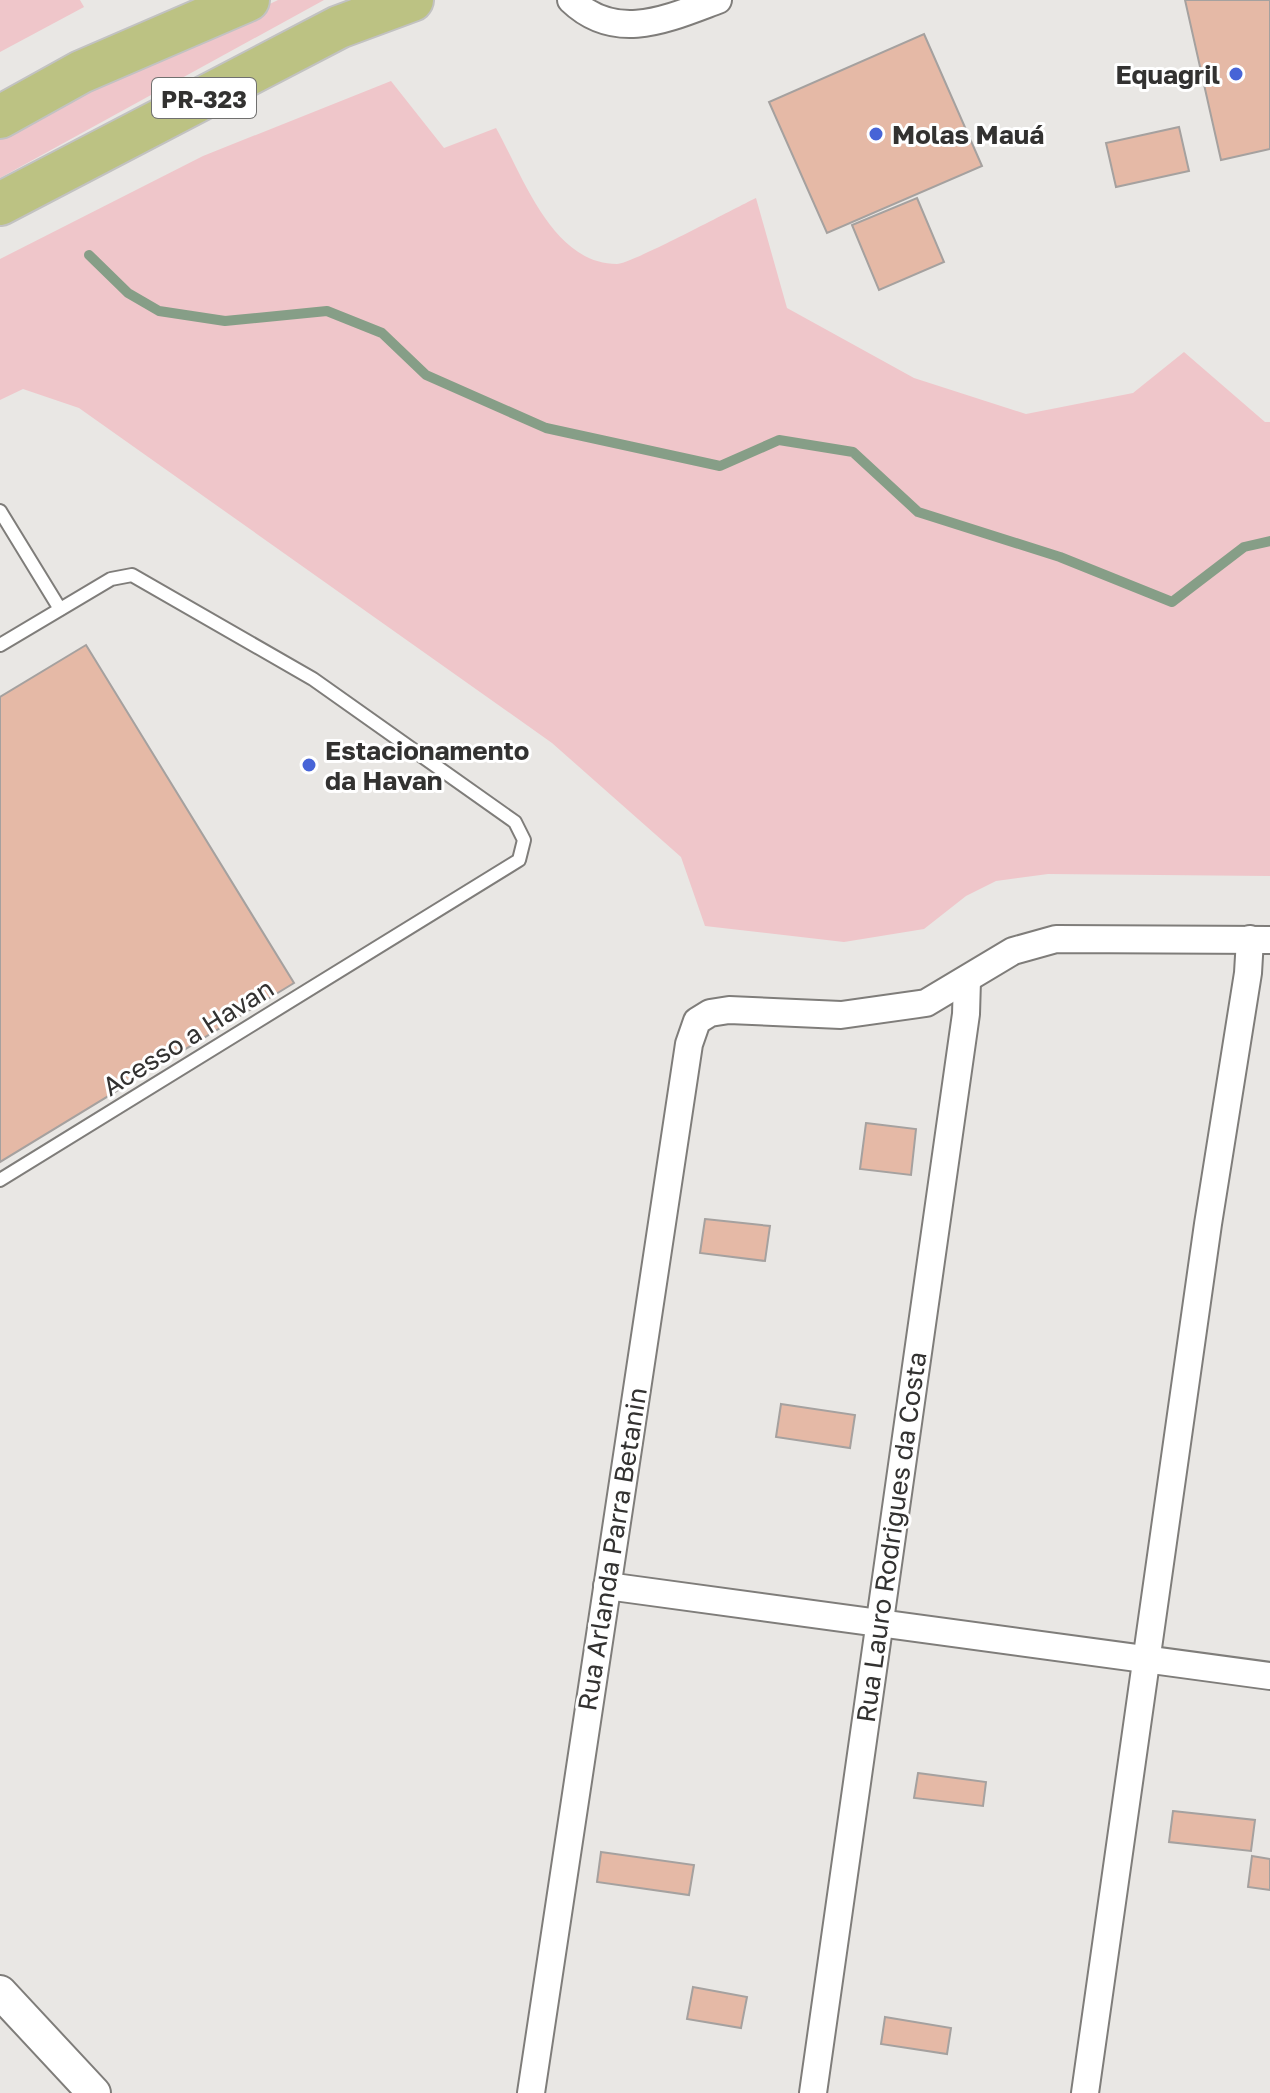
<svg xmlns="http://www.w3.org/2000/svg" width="1270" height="2093" font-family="'Golos Text',sans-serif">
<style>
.green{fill:#efc6ca}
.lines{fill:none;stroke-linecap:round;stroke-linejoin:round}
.stream{stroke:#869e87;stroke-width:10}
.building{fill:#e5b9a6;stroke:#a5a19f;stroke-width:2}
.service-casing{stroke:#7f7d7a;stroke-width:16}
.minor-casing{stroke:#7f7d7a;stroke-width:30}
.tertiary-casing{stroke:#7f7d7a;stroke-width:36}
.trunk-casing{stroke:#c2c2c1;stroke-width:46}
.service{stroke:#fff;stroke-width:12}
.minor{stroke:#fff;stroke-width:26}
.tertiary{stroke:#fff;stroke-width:32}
.trunk{stroke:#bcc283;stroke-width:42}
.poi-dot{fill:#4764d7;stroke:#fff;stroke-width:3}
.labels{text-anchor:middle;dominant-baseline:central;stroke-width:6;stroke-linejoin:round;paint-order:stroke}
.shield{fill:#fff;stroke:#70706f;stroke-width:2}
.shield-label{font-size:24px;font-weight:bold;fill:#333231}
.poi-label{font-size:26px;font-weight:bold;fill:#333231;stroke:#fff;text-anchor:start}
.street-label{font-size:26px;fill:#333231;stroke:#fff}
</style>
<rect width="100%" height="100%" fill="#e9e7e4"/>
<g class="green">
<path d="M0 0H80L84 7 0 52Z"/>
<path d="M278 0H324L0 178V140L99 86Z"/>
<path d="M391 81 444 148 496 128C523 176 552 264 617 264 631 264 735 208 756 198L787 308 914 378 1026 414 1133 393 1184 352 1265 422H1270V876L1048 874 996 881 966 896 924 929 844 942 705 926 681 857 552 743 79 408 23 389 0 400V259L203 156Z"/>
</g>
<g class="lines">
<path class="stream" d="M89 255 128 293 159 311 225 321 327 311 382 333 426 375 546 428 720 466 779 440 853 452 918 512 1060 557 1172 602 1244 547 1270 541"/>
</g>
<g class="building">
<path d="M1185 0H1270V149L1221 160Z"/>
<path d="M924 34 982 166 827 233 769 102Z"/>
<path d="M1179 127 1189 171 1116 187 1106 143Z"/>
<path d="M917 198 944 262 879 290 852 225Z"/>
<path d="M86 645 294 983 0 1162V697Z"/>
<path d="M866 1123 916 1129 911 1175 860 1169Z"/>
<path d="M705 1219 770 1226 765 1261 700 1253Z"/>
<path d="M781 1404 855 1415 850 1448 776 1437Z"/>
<path d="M918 1773 986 1782 983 1806 914 1798Z"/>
<path d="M1173 1811 1255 1820 1251 1851 1169 1842Z"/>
<path d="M601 1852 694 1865 689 1895 597 1882Z"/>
<path d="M1252 1856 1270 1859V1890L1248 1887Z"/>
<path d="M693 1987 747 1997 741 2028 687 2019Z"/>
<path d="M885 2017 951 2028 947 2054 881 2044Z"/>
</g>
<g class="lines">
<defs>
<g id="service">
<path d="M0 511 60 609"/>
<path d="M0 645 111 579 132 575 313 679 515 822 524 840 519 860 0 1180"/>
</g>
<g id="minor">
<path d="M571 0C616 43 667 19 718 0"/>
<path d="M607 1586 1270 1676"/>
<path d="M531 2093 689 1044 697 1021 710 1013 729 1010 841 1015 926 1003 1013 951 1056 939 1270 940"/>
<path d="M813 2093 966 1014 967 980"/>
<path d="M1085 2093 1208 1224 1248 973 1250 939"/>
</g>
<path id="tertiary" d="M0 1992 94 2093"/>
<g id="trunk">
<path d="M0 117 81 72 248 0"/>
<path d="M0 204 339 27 412 0"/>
</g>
</defs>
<use href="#service" class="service-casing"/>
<use href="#minor" class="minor-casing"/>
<use href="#tertiary" class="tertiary-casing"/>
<use href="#trunk" class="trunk-casing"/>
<use href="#service" class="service"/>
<use href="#minor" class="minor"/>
<use href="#tertiary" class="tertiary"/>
<use href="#trunk" class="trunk"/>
</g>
<g class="poi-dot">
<circle cx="1236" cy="74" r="8"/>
<circle cx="876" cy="134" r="8"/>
<circle cx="309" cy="765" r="8"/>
</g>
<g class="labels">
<rect class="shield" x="152" y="78" width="104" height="40" rx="6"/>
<g class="shield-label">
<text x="204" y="98">PR-323</text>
</g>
<g class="poi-label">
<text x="1220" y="74" text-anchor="end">Equagril</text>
<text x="892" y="134">Molas Mauá</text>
<text x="325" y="750">Estacionamento<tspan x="325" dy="30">da Havan</tspan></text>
</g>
<g class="street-label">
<text transform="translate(188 1037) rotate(-32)">Acesso a Havan</text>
<text transform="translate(891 1537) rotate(-82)">Rua Lauro Rodrigues da Costa</text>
<text transform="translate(612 1549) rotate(-81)">Rua Arlanda Parra Betanin</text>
</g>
</g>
</svg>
